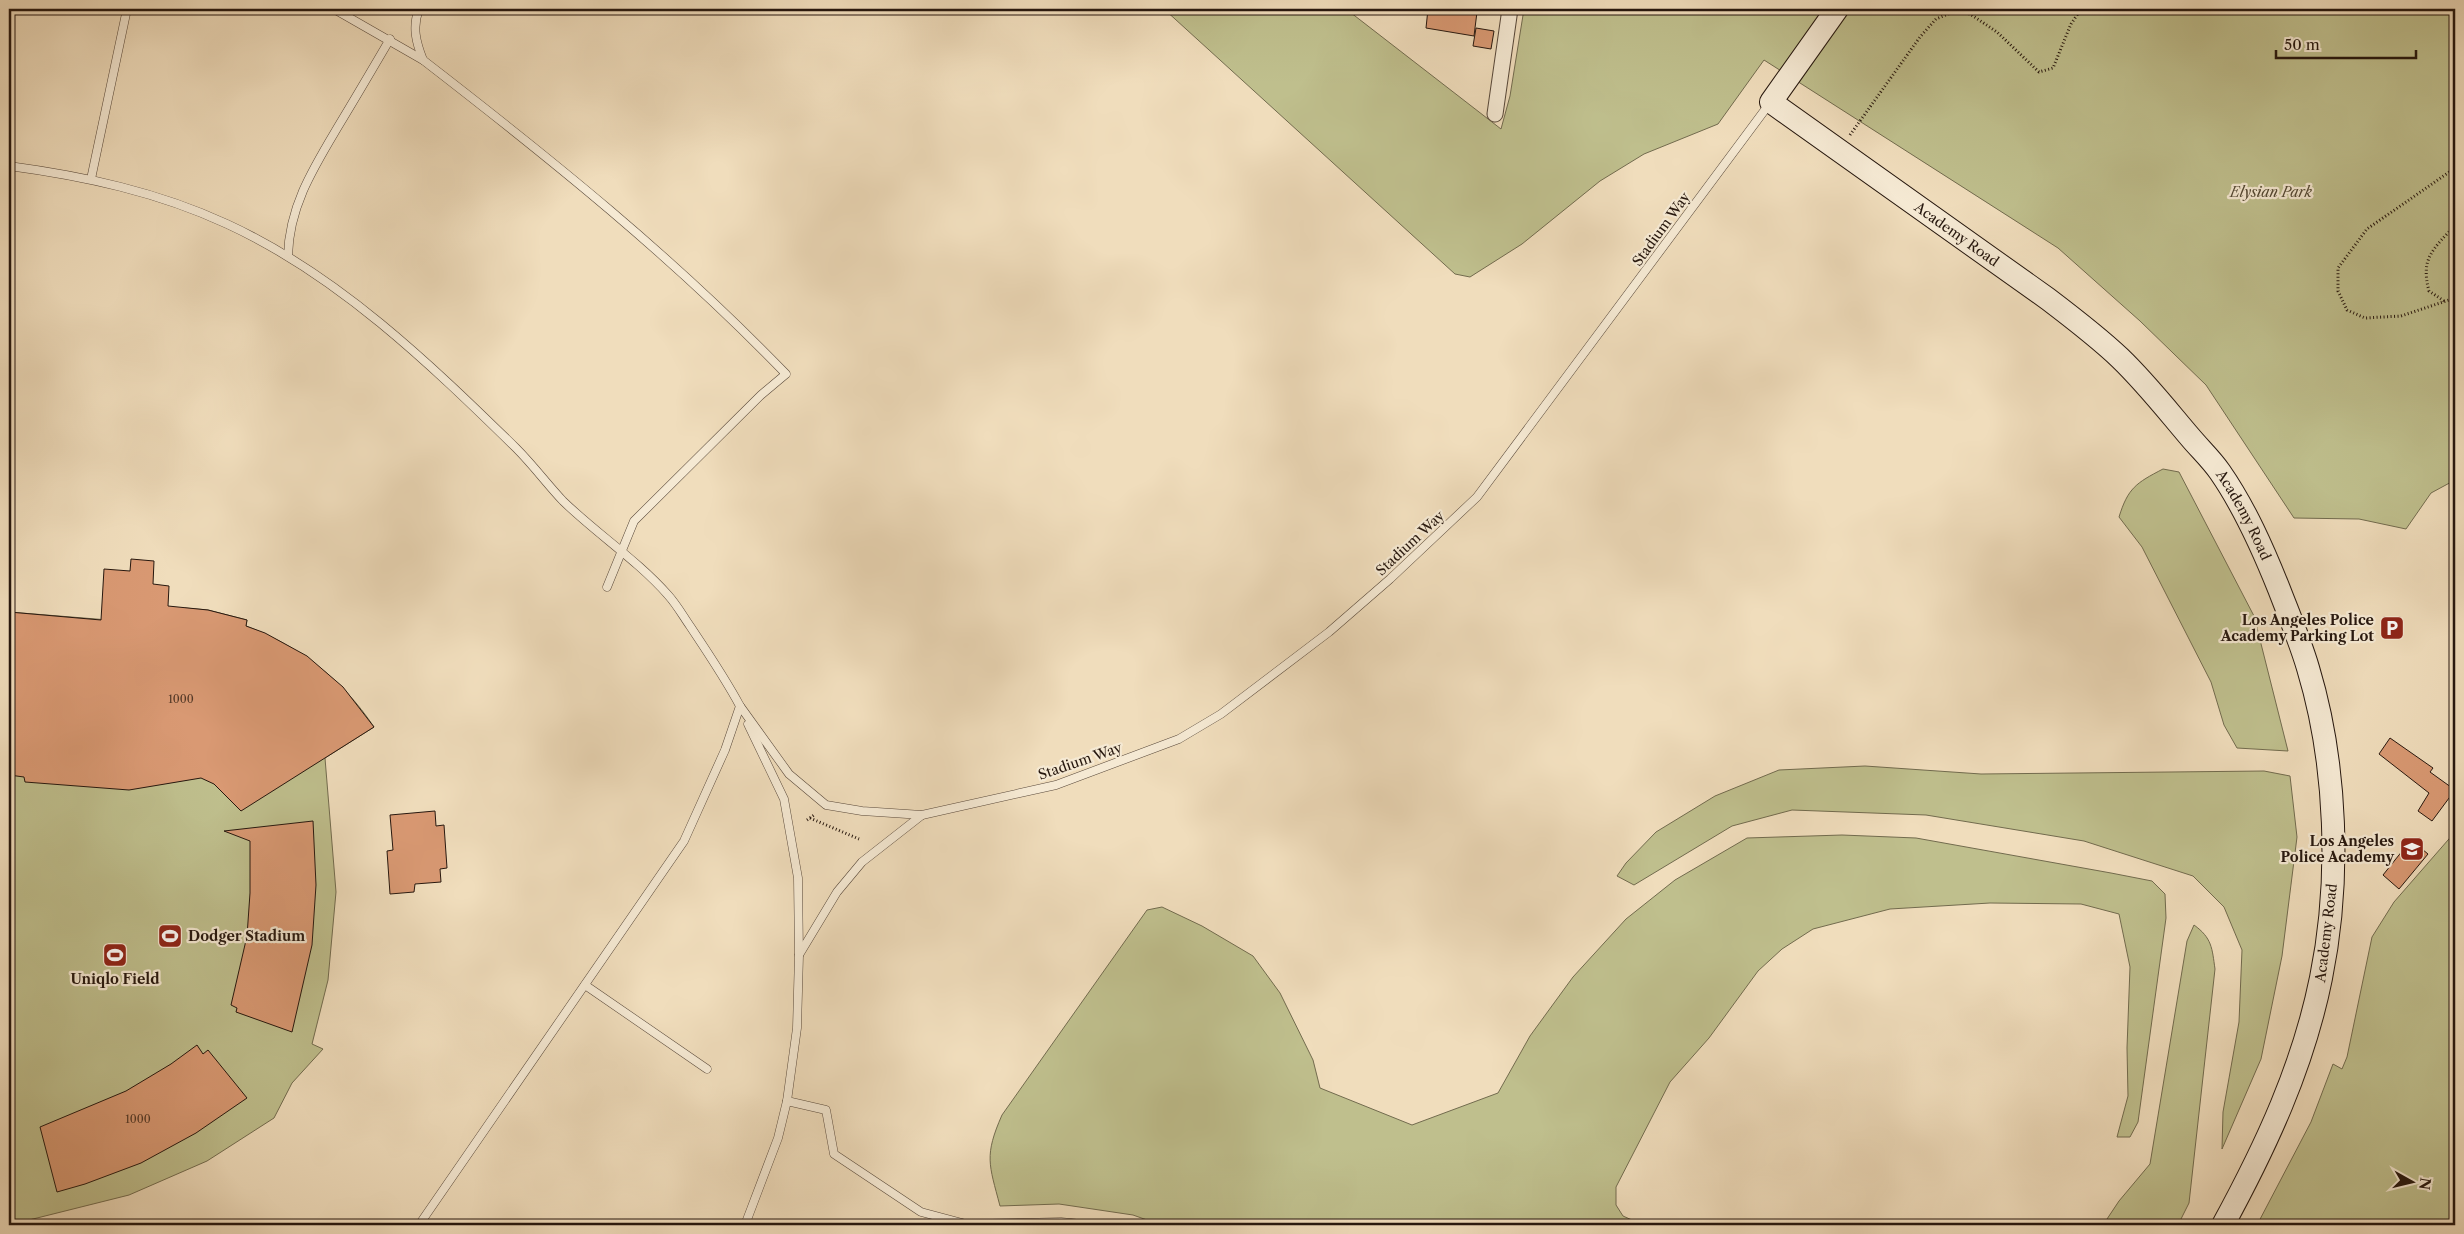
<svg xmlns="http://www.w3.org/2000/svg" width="2464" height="1234" font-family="'Libre Caslon Text',serif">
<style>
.green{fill:#bfbf8d;stroke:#726b4e}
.building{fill:#d99973;stroke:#26170e}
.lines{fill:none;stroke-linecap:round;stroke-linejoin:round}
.service-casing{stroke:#58483a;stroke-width:9}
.minor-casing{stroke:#58483a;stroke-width:17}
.secondary-casing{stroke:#26170e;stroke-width:24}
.path{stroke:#26170e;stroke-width:3;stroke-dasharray:1 2.5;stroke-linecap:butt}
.service{stroke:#f5e9d3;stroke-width:8}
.minor{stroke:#f5e9d3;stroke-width:15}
.secondary{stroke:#f5e9d3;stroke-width:22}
.labels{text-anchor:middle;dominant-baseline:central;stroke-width:4.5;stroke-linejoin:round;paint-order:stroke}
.number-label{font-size:11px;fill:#533827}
.park-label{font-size:14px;font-style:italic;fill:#544934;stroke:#f5e9d3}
.street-label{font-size:14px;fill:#26170e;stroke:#f5e9d3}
.poi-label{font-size:14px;font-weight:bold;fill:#26170e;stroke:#f5e9d3;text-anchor:end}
</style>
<rect width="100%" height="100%" fill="#f0ddbc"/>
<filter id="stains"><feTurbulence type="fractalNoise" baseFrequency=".004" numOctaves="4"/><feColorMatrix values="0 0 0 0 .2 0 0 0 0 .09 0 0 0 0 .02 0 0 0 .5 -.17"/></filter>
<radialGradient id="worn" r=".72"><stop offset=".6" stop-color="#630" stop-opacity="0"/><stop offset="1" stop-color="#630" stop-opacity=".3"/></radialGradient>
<g class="green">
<path d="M1164 9H1346L1501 129 1510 96 1524 9H2455V480L2431 493 2406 529 2359 519 2294 518 2206 385 2140 321 2058 248 1764 60 1718 124 1644 154 1600 181 1522 244 1470 277 1455 274Z"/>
<path d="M2163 469 2179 472 2254 616 2288 751 2237 748 2224 725 2211 682 2142 547 2119 517C2128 488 2136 483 2163 469Z"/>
<path d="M185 608 208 610 247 620 246 626C299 646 342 679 374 727L325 758 336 892 328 980 312 1044 323 1049 292 1083 274 1118 207 1161 129 1195 9 1225V612L183 626Z"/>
<path d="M1865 766 1981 774 2264 771 2290 776 2297 837 2282 956 2261 1059 2222 1149 2223 1112 2239 1022 2242 950 2224 907 2193 876 2084 841 1926 815 1792 810 1732 826 1634 885 1617 876 1626 863 1656 832 1715 796 1779 770Z"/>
<path d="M2455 832V1225H2257L2311 1122 2333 1064 2342 1069 2347 1057 2372 937 2394 902Z"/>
<path d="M1842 835 1916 838 2111 873 2152 881 2165 894 2166 918 2138 1122 2130 1137H2117L2128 1096 2127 1048 2130 967 2119 914 2081 904 1990 903 1890 909 1813 929 1782 949 1758 971 1709 1038 1670 1082 1616 1187V1205L1623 1216 1643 1225 1667 1220 1693 1225H1161L1133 1215 1059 1204 1000 1206C989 1164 984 1156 1002 1115L1147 910 1162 907 1202 926 1253 956 1280 993 1313 1060 1320 1088 1412 1125 1498 1093 1530 1036 1573 977 1626 919 1675 880 1747 838Z"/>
<path d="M2194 925C2212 938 2212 948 2215 969L2189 1203 2178 1225H2103L2119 1201 2150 1164 2187 941Z"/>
</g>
<g class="building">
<path d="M1428 9H1471V11L1477 12 1474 36 1426 28Z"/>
<path d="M1476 28 1494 31 1491 49 1473 46Z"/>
<path d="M131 559 154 561 153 584 169 586 168 606 208 610 247 620 246 626 265 633 307 656 343 687 374 727 241 811 214 784 201 778 129 790 25 782 24 777 9 775V612L101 620 104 569 130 571Z"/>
<path d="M2390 738 2433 768 2430 772 2455 790 2432 821 2418 811 2429 793 2379 754Z"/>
<path d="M435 811 436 826 444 825 447 868 440 869 441 882 415 884 414 892 390 894 387 851 393 850 390 815Z"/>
<path d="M313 821 316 885 312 945 292 1032 236 1012 237 1008 231 1005 247 936 250 893V841L224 831Z"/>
<path d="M2411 840 2428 854 2399 889 2383 875Z"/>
<path d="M197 1045 203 1054 208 1050 247 1098 196 1133 141 1163 85 1184 57 1192 40 1127 126 1091 171 1064Z"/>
</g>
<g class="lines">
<defs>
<g id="service">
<path d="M334 9 423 60"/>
<path d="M419 9C412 27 416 42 423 60 551 159 673 257 786 374L761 395 634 521 607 587"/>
<path d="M9 166C84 176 158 192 227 224 338 275 429 363 516 448 533 465 547 484 563 501 597 534 637 560 668 595 677 605 683 616 690 626 708 653 725 678 740 706L725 750 684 841 419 1225"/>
<path d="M91 179 127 9"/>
<path d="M288 256C289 206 314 167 339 125 356 97 373 68 390 39"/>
<path d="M740 706 789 774 826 805 862 811 922 815 1056 785 1179 739 1221 714 1329 632 1390 579 1477 497 1770 103"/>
<path d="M799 955 837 892 862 862 922 815"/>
<path d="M585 985 707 1069"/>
<path d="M787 1101 826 1110 834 1154 921 1212 966 1224 1061 1222 1091 1225"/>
<path d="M745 1225 778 1138 787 1101 797 1028 799 955 798 878 784 799 748 724"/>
</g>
<path id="minor" d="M1495 114 1510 9"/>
<g id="secondary">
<path id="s1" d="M1837 9 1771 102 2048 299C2073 318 2098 337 2120 358 2146 383 2167 410 2190 437 2200 449 2211 459 2220 472 2245 508 2263 549 2279 589 2289 615 2300 641 2308 668 2337 764 2341 880 2321 978 2303 1067 2266 1146 2223 1225"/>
</g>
</defs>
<use href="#service" class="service-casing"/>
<use href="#minor" class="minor-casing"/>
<use href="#secondary" class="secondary-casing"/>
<g class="path">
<path d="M1850 135 1920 37 1936 19 1953 12 1970 14 1997 32 2039 72 2053 68 2071 24 2081 9"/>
<path d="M2455 168 2367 229 2338 268V291L2347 310 2365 318 2401 316 2455 298"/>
<path d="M2444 301 2429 291C2420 257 2434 249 2455 225"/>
<path d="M810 818 859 839"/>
<path d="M807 820 814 815"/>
</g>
<use href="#service" class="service"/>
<use href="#minor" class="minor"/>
<use href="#secondary" class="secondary"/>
</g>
<defs>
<symbol id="parking-square" viewBox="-11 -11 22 22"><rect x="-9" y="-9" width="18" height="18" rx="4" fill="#8f2418" stroke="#f5e9d3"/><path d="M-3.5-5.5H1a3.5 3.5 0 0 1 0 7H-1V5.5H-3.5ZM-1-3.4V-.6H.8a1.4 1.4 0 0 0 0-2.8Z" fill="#fff"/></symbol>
<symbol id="school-square" viewBox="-11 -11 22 22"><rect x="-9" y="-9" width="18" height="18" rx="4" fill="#8f2418" stroke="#f5e9d3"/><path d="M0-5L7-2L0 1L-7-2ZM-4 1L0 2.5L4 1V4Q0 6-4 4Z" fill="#fff"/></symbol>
<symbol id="stadium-square" viewBox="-11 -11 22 22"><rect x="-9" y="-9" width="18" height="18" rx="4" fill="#8f2418" stroke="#f5e9d3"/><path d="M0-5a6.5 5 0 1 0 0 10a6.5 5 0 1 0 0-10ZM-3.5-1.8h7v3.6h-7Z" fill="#fff"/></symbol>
</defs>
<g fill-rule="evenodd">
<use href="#parking-square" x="2378" y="614" width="28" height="28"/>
<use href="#school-square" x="2398" y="835" width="28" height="28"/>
<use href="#stadium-square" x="156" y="922" width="28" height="28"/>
<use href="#stadium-square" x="101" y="941" width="28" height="28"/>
</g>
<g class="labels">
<g class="number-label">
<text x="181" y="699">1000</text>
<text x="138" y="1119">1000</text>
</g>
<g class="park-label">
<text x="2271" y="192">Elysian Park</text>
</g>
<g class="street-label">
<text transform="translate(1661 229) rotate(-54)">Stadium Way</text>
<text stroke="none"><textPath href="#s1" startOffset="342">Academy Road</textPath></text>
<text stroke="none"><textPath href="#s1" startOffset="748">Academy Road</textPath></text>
<text transform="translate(1410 543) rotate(-43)">Stadium Way</text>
<text transform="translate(1080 761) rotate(-19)">Stadium Way</text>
<text transform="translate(2326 933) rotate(-83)">Academy Road</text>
</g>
<g class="poi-label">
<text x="2374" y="620">Los Angeles Police<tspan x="2374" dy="16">Academy Parking Lot</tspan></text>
<text x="2394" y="841">Los Angeles<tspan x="2394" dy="16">Police Academy</tspan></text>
<text x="188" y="936" text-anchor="start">Dodger Stadium</text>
<text x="115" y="979" text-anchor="middle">Uniqlo Field</text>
</g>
</g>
<rect width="2464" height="1234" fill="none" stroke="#f0ddbc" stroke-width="30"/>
<rect x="10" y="10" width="2444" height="1214" fill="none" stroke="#26170e" stroke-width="2.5"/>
<rect x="15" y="15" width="2434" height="1204" fill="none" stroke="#26170e"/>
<g transform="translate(2412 1182) rotate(98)" stroke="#f5e9d3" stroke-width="4" paint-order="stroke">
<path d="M0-4L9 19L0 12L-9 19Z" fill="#26170e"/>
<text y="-8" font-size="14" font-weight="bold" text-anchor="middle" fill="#26170e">N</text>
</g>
<path d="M2276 50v8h140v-8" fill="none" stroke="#26170e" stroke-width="2.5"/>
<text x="2284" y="50" font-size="15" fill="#26170e" stroke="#f5e9d3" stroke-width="4" paint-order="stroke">50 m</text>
<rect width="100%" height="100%" filter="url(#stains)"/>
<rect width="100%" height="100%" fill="url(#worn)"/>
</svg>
